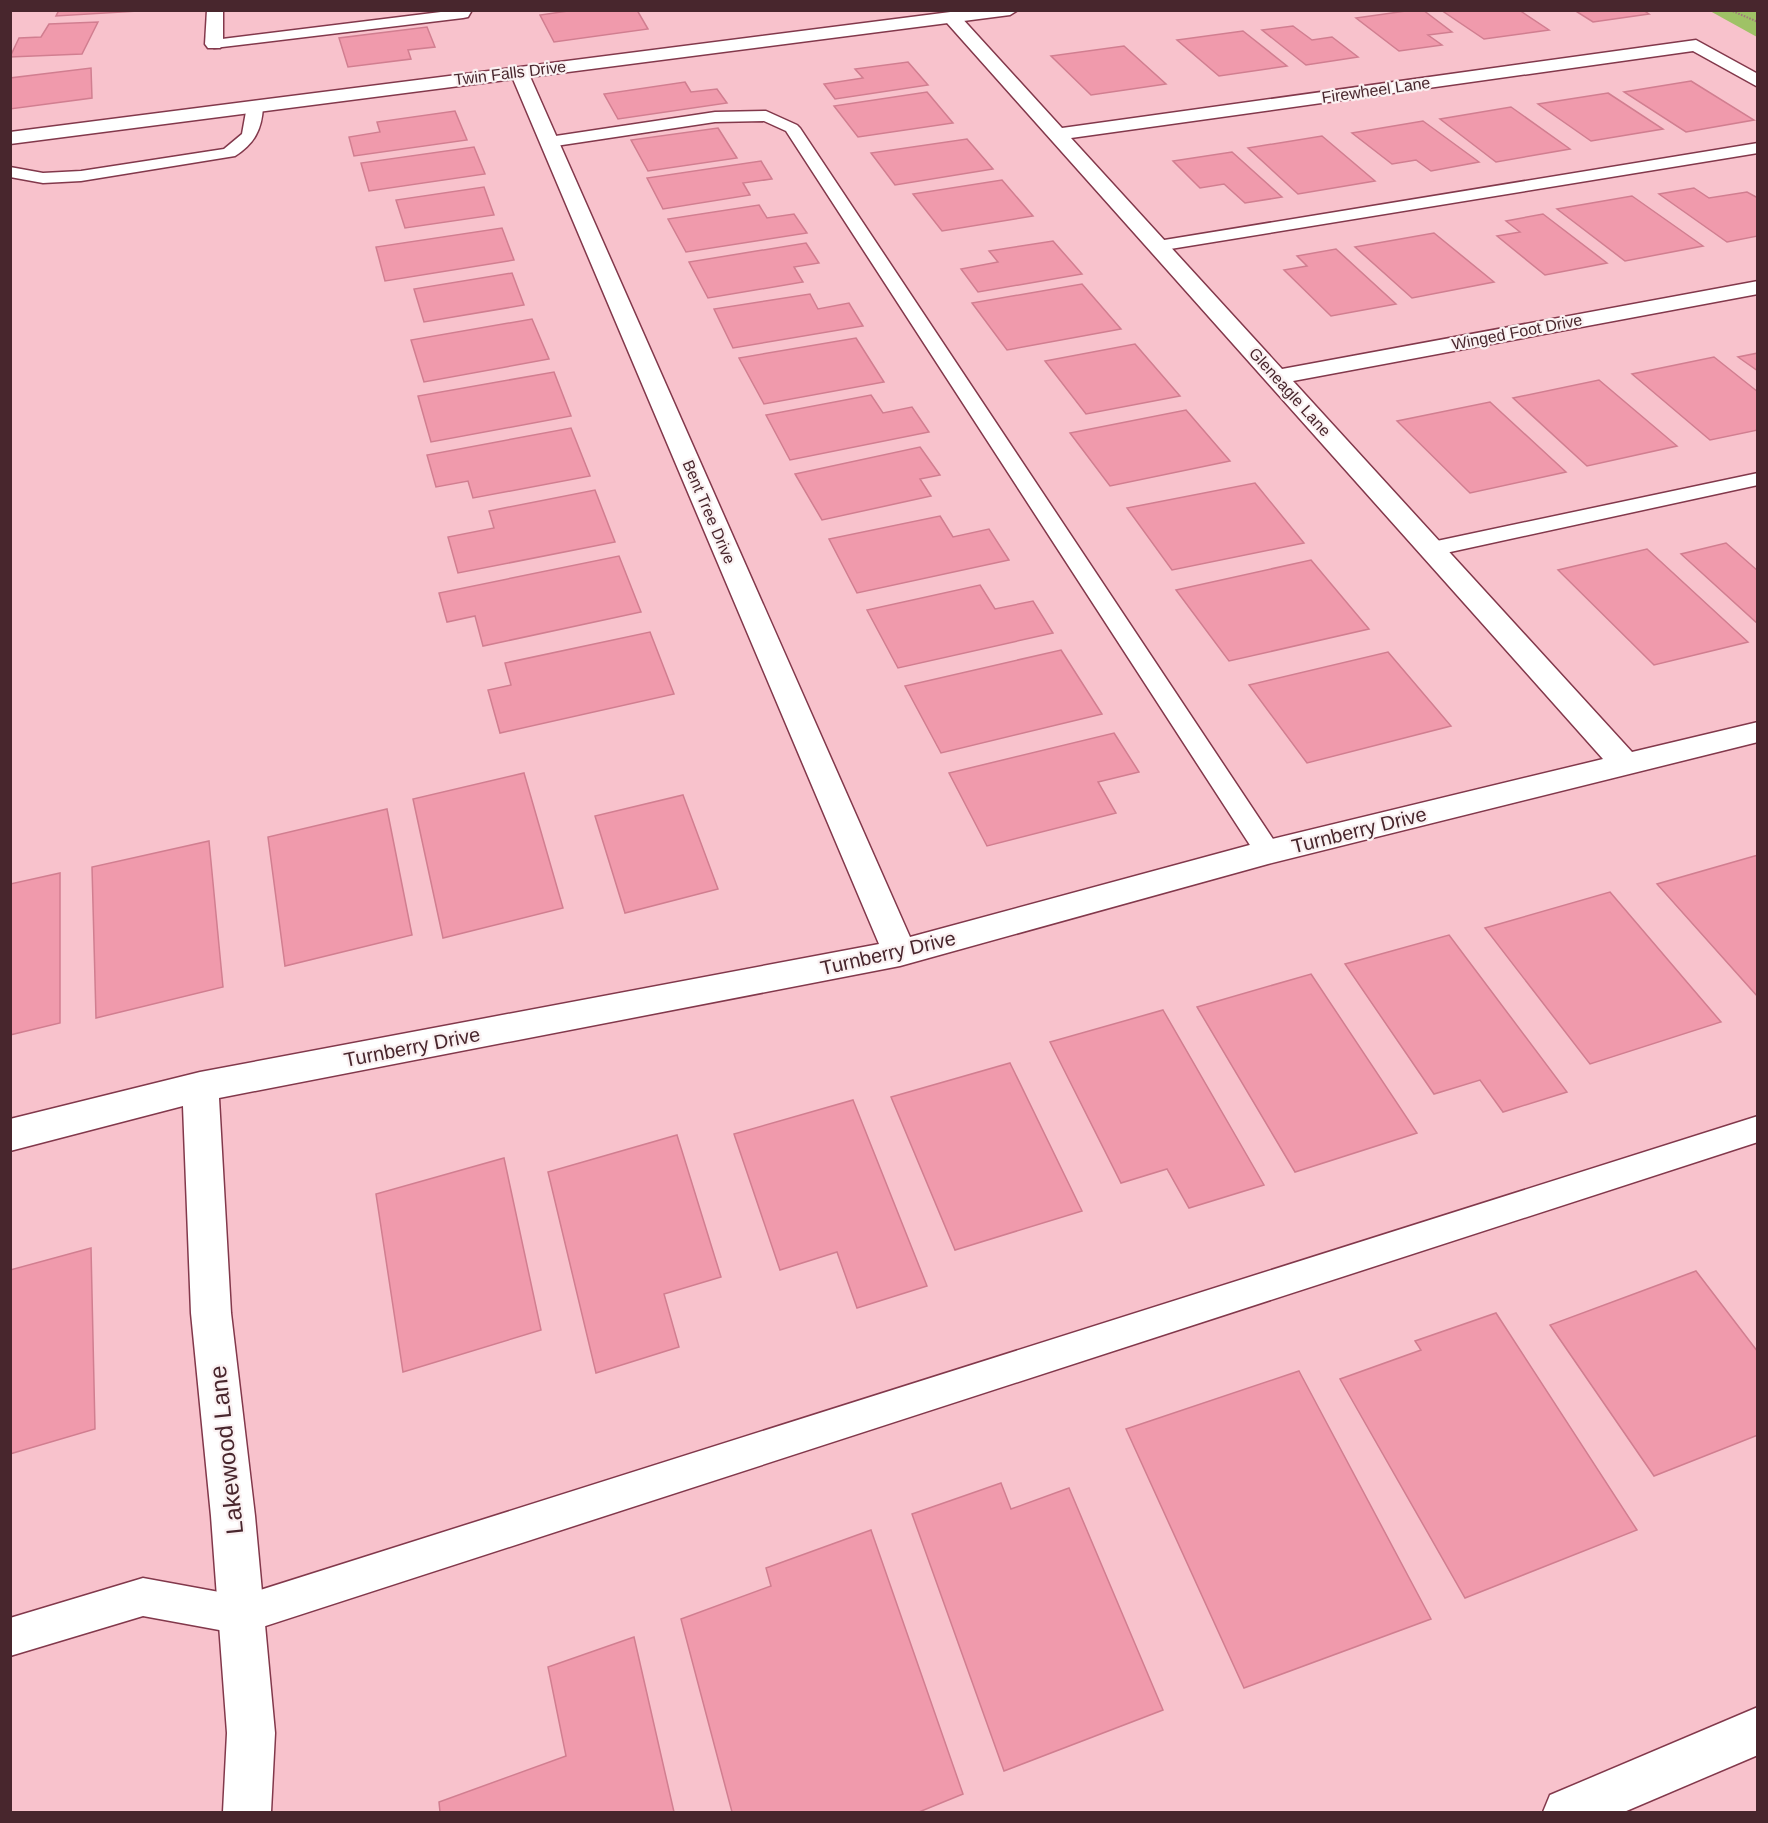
<svg xmlns="http://www.w3.org/2000/svg" width="1768" height="1823" font-family="Helvetica,sans-serif">
<style>
.green{fill:#9fc266}
.building{fill:#f09aac;stroke:#d17e90;stroke-width:1.5}
.lines{fill:none;stroke-linecap:round;stroke-linejoin:round}
.lane-casing{stroke:#82384b;stroke-width:3}
.street-casing{stroke:#82384b;stroke-width:3}
.secondary-casing{stroke:#82384b;stroke-width:3}
.path{stroke:#a1757e;stroke-width:2;stroke-dasharray:1.5 1.5;stroke-linecap:butt}
.lane{fill:#fff;fill-rule:evenodd}
.street{fill:#fff;fill-rule:evenodd}
.secondary{fill:#fff;fill-rule:evenodd}
.labels{text-anchor:middle;dominant-baseline:central;stroke-width:4.5;stroke-linejoin:round;paint-order:stroke}
.far-street-label{font-size:16px;fill:#48262d;stroke:#faf1f2}
.street-label{font-size:20px;fill:#48262d;stroke:#faf1f2}
.near-street-label{font-size:24px;fill:#48262d;stroke:#faf1f2}
</style>
<rect width="100%" height="100%" fill="#f8c2cc"/>
<path class="green" d="M1710 11H1757V37Z"/>
<g class="building">
<path d="M59 10H155L56 16Z"/>
<path d="M575 10H637L648 29 554 42 540 15Z"/>
<path d="M1413 10H1423L1452 32 1428 35 1442 45 1399 51 1356 18Z"/>
<path d="M1441 10H1519L1549 30 1484 39Z"/>
<path d="M1574 10H1643L1649 14 1593 22Z"/>
<path d="M98 22 82 54 10 57 19 38 41 37 49 24Z"/>
<path d="M1293 26 1312 40 1332 37 1358 57 1306 65 1262 30Z"/>
<path d="M427 27 435 47 408 50 411 59 348 67 339 38Z"/>
<path d="M1243 31 1287 66 1219 76 1177 40Z"/>
<path d="M1124 46 1166 84 1091 95 1051 56Z"/>
<path d="M908 62 928 85 835 99 824 84 863 78 855 69Z"/>
<path d="M91 68 92 98 10 109V78Z"/>
<path d="M1691 81 1754 120 1686 132 1624 92Z"/>
<path d="M685 82 691 92 717 89 727 103 618 119 604 94Z"/>
<path d="M927 92 953 123 858 137 834 106Z"/>
<path d="M1608 93 1663 129 1591 141 1538 104Z"/>
<path d="M1511 107 1570 149 1496 162 1440 119Z"/>
<path d="M455 111 467 140 354 156 349 137 380 132 377 122Z"/>
<path d="M1423 121 1479 162 1431 171 1416 160 1392 164 1352 133Z"/>
<path d="M718 128 737 158 648 171 631 140Z"/>
<path d="M1322 136 1375 181 1298 194 1248 148Z"/>
<path d="M967 139 993 169 895 185 871 153Z"/>
<path d="M474 147 485 174 369 191 361 163Z"/>
<path d="M1232 152 1282 197 1245 203 1224 184 1200 188 1173 161Z"/>
<path d="M761 161 772 179 743 183 750 195 663 209 647 178Z"/>
<path d="M1002 180 1033 216 942 231 913 194Z"/>
<path d="M484 187 494 215 405 228 396 200Z"/>
<path d="M1694 188 1709 198 1747 192 1758 198V236L1727 242 1659 194Z"/>
<path d="M1632 196 1703 246 1625 261 1557 209Z"/>
<path d="M759 205 767 218 794 214 807 233 686 252 668 219Z"/>
<path d="M1543 214 1607 263 1545 275 1497 236 1520 232 1506 221Z"/>
<path d="M502 228 514 260 385 281 376 247Z"/>
<path d="M1434 233 1494 282 1412 298 1355 247Z"/>
<path d="M1053 241 1082 274 978 292 961 269 998 262 989 251Z"/>
<path d="M806 243 819 263 794 267 803 282 708 298 689 262Z"/>
<path d="M1336 249 1396 304 1331 316 1284 270 1307 266 1297 256Z"/>
<path d="M512 273 524 305 424 322 414 289Z"/>
<path d="M1082 284 1121 329 1007 350 972 303Z"/>
<path d="M810 294 818 309 849 303 863 326 733 348 714 309Z"/>
<path d="M532 319 549 359 424 382 411 340Z"/>
<path d="M856 338 884 382 764 404 739 358Z"/>
<path d="M1135 344 1180 396 1086 414 1045 361Z"/>
<path d="M1758 353V371L1738 357Z"/>
<path d="M1714 357 1758 392V430L1710 440 1632 374Z"/>
<path d="M554 372 571 416 431 442 418 396Z"/>
<path d="M1599 380 1677 446 1587 466 1513 398Z"/>
<path d="M871 395 883 413 912 407 929 432 790 460 766 415Z"/>
<path d="M1490 402 1566 472 1470 493 1397 421Z"/>
<path d="M1186 410 1230 461 1110 486 1070 433Z"/>
<path d="M571 428 590 476 473 498 468 481 436 487 427 455Z"/>
<path d="M920 447 940 475 920 479 931 496 822 520 795 474Z"/>
<path d="M1255 483 1304 543 1172 570 1127 508Z"/>
<path d="M595 490 615 542 458 573 448 537 494 528 489 511Z"/>
<path d="M940 516 953 537 989 529 1009 560 857 593 829 539Z"/>
<path d="M1726 543 1758 571V624L1681 554Z"/>
<path d="M1647 549 1748 642 1654 665 1558 570Z"/>
<path d="M619 556 641 612 483 646 475 616 447 622 439 593Z"/>
<path d="M1311 560 1369 629 1229 661 1176 590Z"/>
<path d="M980 585 995 609 1033 601 1053 633 898 668 867 610Z"/>
<path d="M650 632 674 694 500 733 488 690 511 685 505 663Z"/>
<path d="M1061 650 1102 714 941 753 905 686Z"/>
<path d="M1388 652 1451 726 1307 763 1249 685Z"/>
<path d="M1114 733 1139 772 1098 782 1116 813 987 846 949 773Z"/>
<path d="M524 773 563 908 443 938 413 799Z"/>
<path d="M683 795 718 889 625 913 595 816Z"/>
<path d="M387 809 412 935 285 966 268 837Z"/>
<path d="M209 841 223 987 96 1018 92 867Z"/>
<path d="M1758 855V997L1657 884Z"/>
<path d="M60 873V1023L10 1035V884Z"/>
<path d="M1610 892 1721 1022 1590 1064 1485 928Z"/>
<path d="M1449 935 1567 1092 1503 1112 1480 1080 1434 1094 1345 964Z"/>
<path d="M1311 974 1417 1133 1295 1172 1197 1007Z"/>
<path d="M1163 1010 1264 1185 1189 1208 1167 1169 1121 1183 1050 1042Z"/>
<path d="M1010 1063 1082 1211 955 1250 891 1097Z"/>
<path d="M853 1100 927 1286 857 1308 837 1252 780 1270 734 1134Z"/>
<path d="M677 1135 721 1277 664 1294 679 1347 596 1373 548 1172Z"/>
<path d="M504 1158 541 1330 403 1372 376 1194Z"/>
<path d="M91 1248 95 1429 10 1454V1270Z"/>
<path d="M1696 1271 1758 1352V1435L1654 1476 1550 1325Z"/>
<path d="M1496 1313 1637 1530 1465 1598 1340 1379 1421 1350 1415 1341Z"/>
<path d="M1299 1371 1431 1619 1244 1688 1126 1429Z"/>
<path d="M1001 1483 1011 1509 1069 1488 1163 1710 1004 1771 912 1514Z"/>
<path d="M871 1530 963 1794 919 1812H732L681 1619 771 1586 766 1568Z"/>
<path d="M634 1637 674 1812H440L439 1802 566 1756 548 1667Z"/>
</g>
<g class="lines">
<defs>
<g id="lane">
<path d="M457 10H472L468 17 463 18 214 48 207 44 214 40Z"/>
<path d="M255 101 263 106C262 130 254 144 235 156L81 181 43 183 10 177V167L43 173 81 171 224 149 242 134 247 106Z"/>
<path d="M766 111 797 125 800 128 1277 845 1281 852 1277 859 1268 862 1259 859 786 131 764 121 715 122 549 147 541 142 549 137 715 112Z"/>
<path d="M1758 143V153L1158 251 1152 250 1149 246 1152 242 1158 241Z"/>
<path d="M1758 473V485L1432 556 1424 554 1421 549 1424 544 1432 542Z"/>
<path d="M1758 1116V1142L241 1634 143 1616 10 1656V1618L143 1578 241 1596Z"/>
</g>
<g id="street">
<path d="M207 10H223V44L220 48H208L205 44Z"/>
<path d="M953 14 959 15 1062 128 1696 40 1758 74V87L1693 51 1071 138 1282 369 1758 281V294L1293 381 1632 752 1758 722V742L1268 864 900 966 219 1098 231 1313 255 1516 275 1733 271 1812H223L227 1733 211 1516 191 1313 183 1106 10 1151V1119L200 1072 879 944 510 72 513 68H525L528 72 910 937 1268 840 1603 759 947 23 944 19 947 15Z"/>
<path d="M1758 1707V1755L1624 1812H1543L1550 1795Z"/>
</g>
<path id="secondary" d="M966 10H1018L1010 15 10 144V132Z"/>
</defs>
<use href="#lane" class="lane-casing"/>
<use href="#street" class="street-casing"/>
<use href="#secondary" class="secondary-casing"/>
<path class="path" d="M1730 10 1758 22"/>
<use href="#lane" class="lane"/>
<use href="#street" class="street"/>
<use href="#secondary" class="secondary"/>
</g>
<g class="labels">
<g class="far-street-label">
<text transform="translate(510 73) rotate(-7)">Twin Falls Drive</text>
<text transform="translate(1376 90) rotate(-8)">Firewheel Lane</text>
<text transform="translate(1517 332) rotate(-11)">Winged Foot Drive</text>
<text transform="translate(1290 392) rotate(48)">Gleneagle Lane</text>
<text transform="translate(709 512) rotate(67)">Bent Tree Drive</text>
</g>
<g class="street-label">
<text transform="translate(1359 830) rotate(-14)">Turnberry Drive</text>
<text transform="translate(888 953) rotate(-13)">Turnberry Drive</text>
<text transform="translate(412 1047) rotate(-11)">Turnberry Drive</text>
</g>
<g class="near-street-label">
<text transform="translate(226 1450) rotate(-96)">Lakewood Lane</text>
</g>
</g>
<rect width="1768" height="1823" fill="none" stroke="#48262d" stroke-width="24"/>
</svg>
